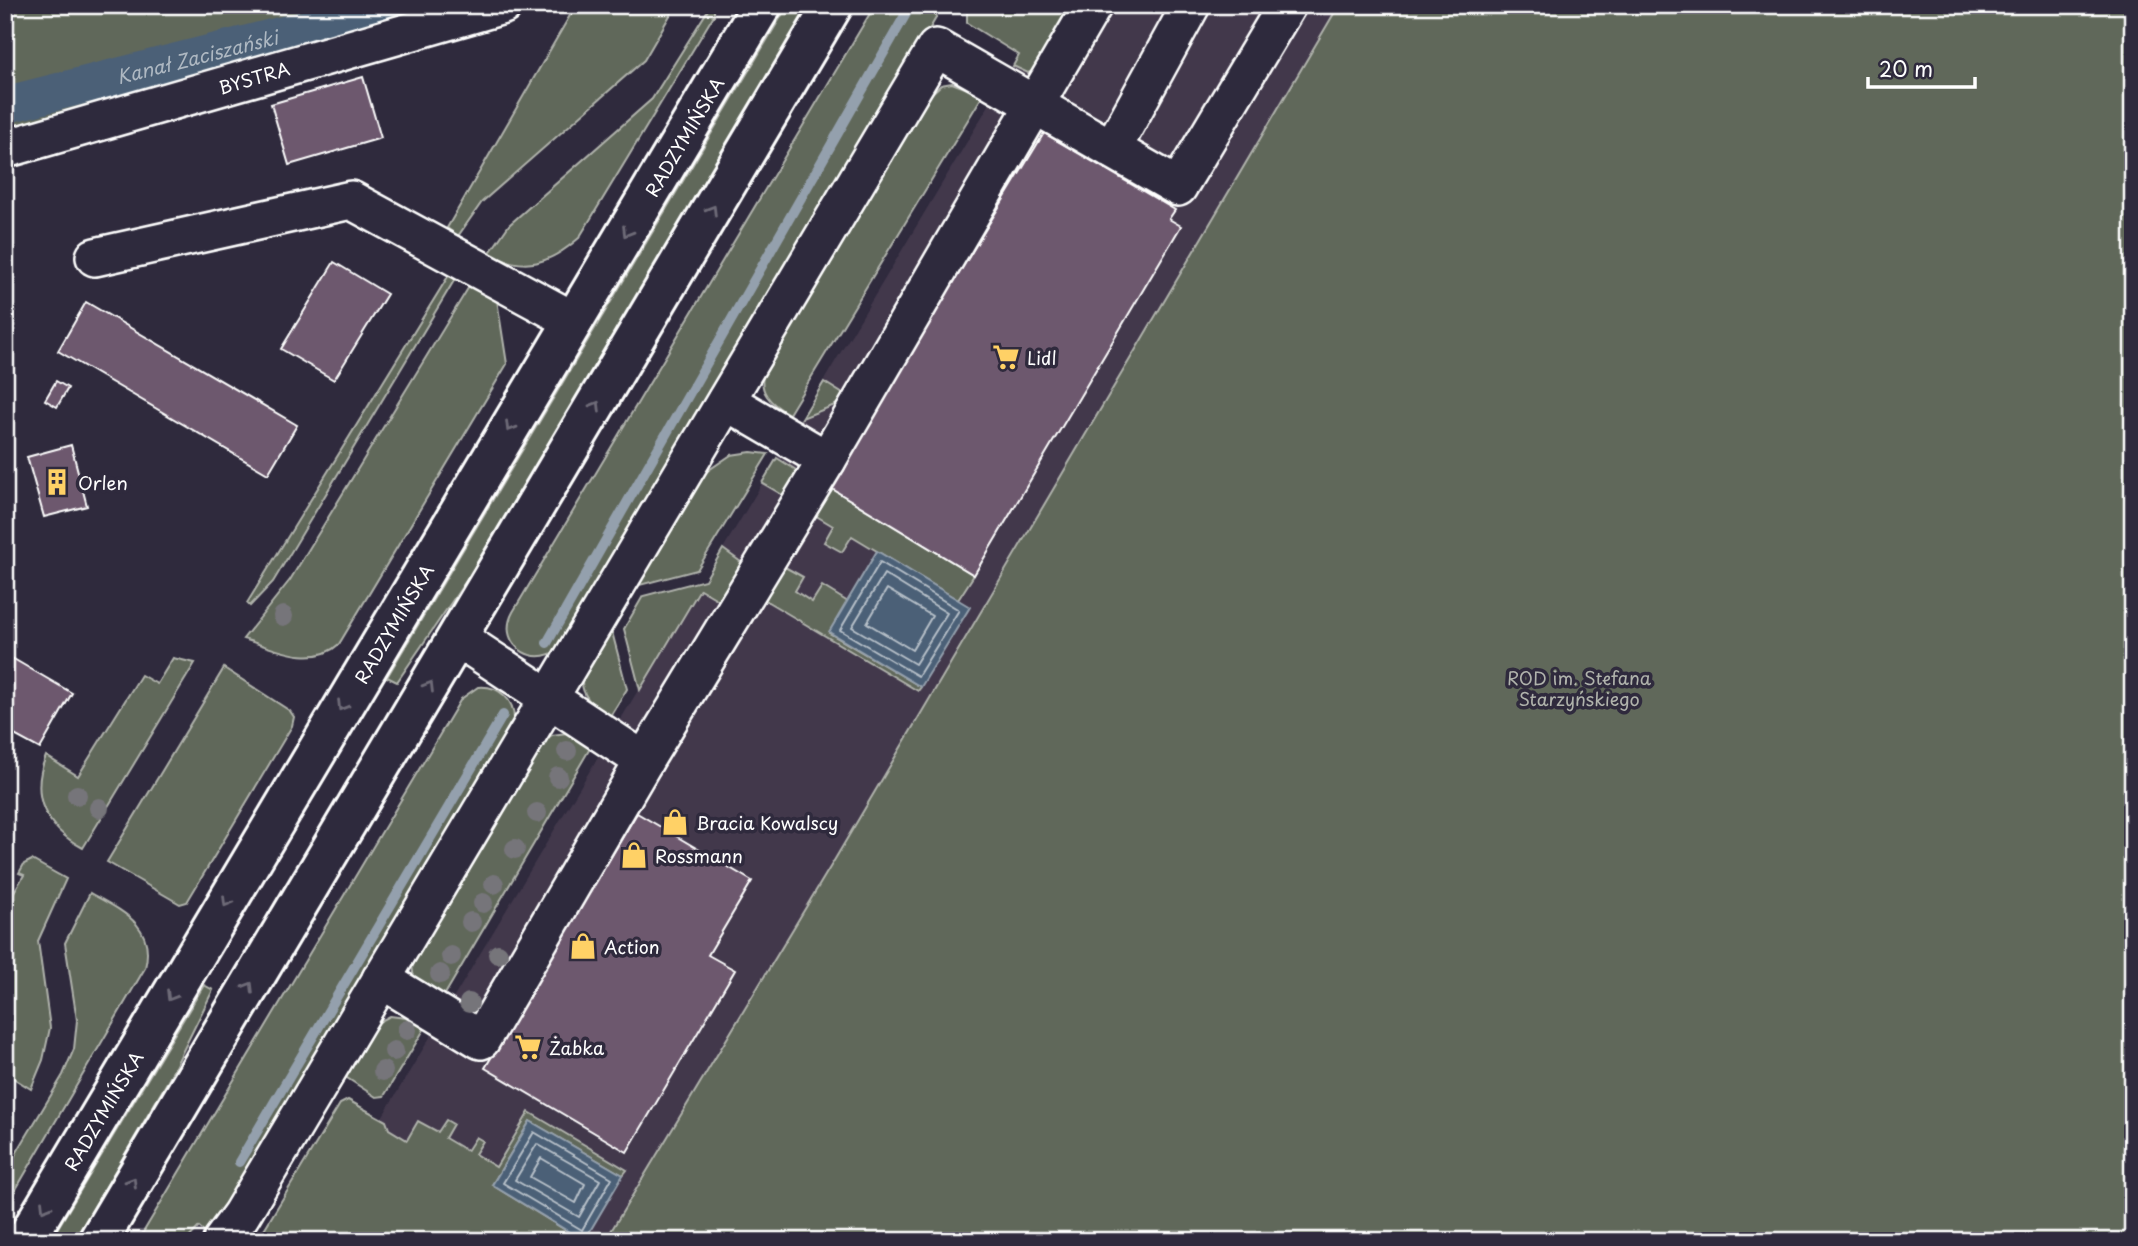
<svg xmlns="http://www.w3.org/2000/svg" width="2138" height="1246" font-family="'Playpen Sans',sans-serif">
<style>
.built{fill:#42384c}
.green{fill:#60675a;stroke:#b0b3ac;stroke-width:2}
.water{fill:#4c6177;stroke:#94a0ad;stroke-width:2}
.lines{fill:none;stroke-linecap:round;stroke-linejoin:round}
.shore{stroke:#b7c0c9;stroke-width:2}
.stream{stroke:#94a0ad;stroke-width:10}
.canal{stroke:#4c6177;stroke-width:37}
.building{fill:#6d586e;stroke:#fff;stroke-width:2}
.minor-casing{stroke:#fff;stroke-width:42}
.major-casing{stroke:#fff;stroke-width:44}
.minor{stroke:#2f2a3d;stroke-width:37}
.major{stroke:#2f2a3d;stroke-width:38}
.tree{fill:#76757a}
.oneway{stroke:#6d6a77}
.labels{text-anchor:middle;dominant-baseline:central;stroke-width:7;stroke-linejoin:round;paint-order:stroke}
.street-label{font-size:18px;fill:#fff;stroke:#2f2a3d}
.poi-label{font-size:18px;fill:#fff;stroke:#2f2a3d;text-anchor:start}
.park-label{font-size:18px;fill:#b0b3ac;stroke:#2f2a3d}
.water-label{font-size:19px;font-style:italic;fill:#aeb8c2;stroke:#2f2a3d}
</style>
<rect width="100%" height="100%" fill="#2f2a3d"/>
<filter id="ink" filterUnits="userSpaceOnUse"><feTurbulence type="fractalNoise" baseFrequency=".0143" numOctaves="2"/><feDisplacementMap in="SourceGraphic" scale="14" xChannelSelector="R" yChannelSelector="G"/><feConvolveMatrix kernelMatrix="1 2 1 2 8 2 1 2 1" color-interpolation-filters="sRGB"/></filter>
<g filter="url(#ink)">
<path class="built" d="M1068 5H1339L835 859 605 1241H583L409 1137 407 1141 389 1129 381 1119 1022 50Z"/>
<g class="green">
<path d="M5 5H459L5 135Z"/>
<path d="M576 5H676L644 60 482 202 458 236 447 228Z"/>
<path d="M711 5H714V15L579 238C549 264 526 272 489 254L509 225 652 99Z"/>
<path d="M788 5H811L470 575 397 682 387 677Z"/>
<path d="M875 5H936V18L564 643C541 673 494 647 513 612Z"/>
<path d="M967 5H1079L1033 71 1028 73 1013 66 1019 55 967 23Z"/>
<path d="M1339 5H2133V1241H605L835 859Z"/>
<path d="M952 83 983 95 789 414C771 404 756 391 765 369L930 95 941 85Z"/>
<path d="M449 275 455 279 273 582 250 606 247 603Z"/>
<path d="M470 285 497 300 507 364 339 644C313 669 271 647 243 639L290 580Z"/>
<path d="M824 382 843 394 840 403 802 418Z"/>
<path d="M751 452 768 454 697 570 636 586 703 474 731 455Z"/>
<path d="M777 458 801 473 786 497 762 483Z"/>
<path d="M829 487 974 575 958 600 852 536 842 552 824 542 833 526 813 514Z"/>
<path d="M723 549 745 565 722 602 700 589 640 690 624 629 643 596 705 580Z"/>
<path d="M783 566 803 577 795 591 812 602 822 586 848 602 829 633 921 687 918 691 763 599Z"/>
<path d="M611 628 627 689 609 718C561 685 587 668 611 628Z"/>
<path d="M173 658 195 663 83 848C46 828 29 797 46 756L78 776 141 675 157 684Z"/>
<path d="M224 668 290 711 294 717 292 726 187 902 180 904 107 862Z"/>
<path d="M478 687C499 685 515 700 514 721L233 1197 207 1234 199 1227 186 1241H138L461 699Z"/>
<path d="M567 733 592 745 441 1001 414 980 412 965 415 956 545 740 552 735Z"/>
<path d="M32 860 66 879 38 941 50 1028 43 1060 31 1089 5 1073V907L24 875 19 873 24 864Z"/>
<path d="M90 893C122 911 156 925 145 968L5 1208V1172L63 1075 74 1049 77 1020 65 943Z"/>
<path d="M204 985 213 990 169 1079 74 1241H50Z"/>
<path d="M390 1016 406 1018 425 1028 384 1096 376 1097 344 1076 377 1023Z"/>
<path d="M348 1100 386 1121 389 1129 407 1140 418 1121 438 1132 446 1120 453 1124 445 1138 467 1151 476 1137 483 1141 475 1154 496 1167 529 1112 627 1170 623 1175 530 1121 492 1185 583 1241H257L340 1104Z"/>
</g>
<g class="water">
<path d="M877 551 970 607 921 687 829 632Z"/>
<path d="M530 1121 623 1175 584 1241 492 1185Z"/>
</g>
<g class="lines">
<g class="shore">
<path d="M880 562 959 610 918 676 840 630Z"/>
<path d="M884 574 947 613 915 664 852 627Z"/>
<path d="M887 589 932 616 912 650 867 623Z"/>
<path d="M534 1132 612 1178 582 1230 503 1183Z"/>
<path d="M537 1144 600 1180 579 1217 515 1180Z"/>
<path d="M541 1158 585 1184 576 1203 530 1177Z"/>
</g>
<g class="stream">
<path d="M547 643 911 5"/>
<path d="M239 1162 503 715"/>
</g>
<path class="canal" id="s1" d="M5 105 302 30 388 5"/>
</g>
<g class="building">
<path d="M363 77 381 138 289 165 271 104Z"/>
<path d="M1044 133 1175 210 1169 219 1181 226 974 575 829 487Z"/>
<path d="M334 262 387 294 334 380 281 349Z"/>
<path d="M86 302 297 425 268 474 58 351Z"/>
<path d="M56 381 68 388 57 407 45 400Z"/>
<path d="M71 445 87 506 44 517 27 457Z"/>
<path d="M5 654 72 693 40 749 5 730Z"/>
<path d="M637 813 752 881 708 955 735 970 627 1152 485 1068Z"/>
</g>
<g class="lines">
<defs>
<g id="minor">
<path id="s2" d="M5 149 503 5"/>
<path d="M1112 149 1191 5"/>
<path d="M95 257 351 200 574 321"/>
<path d="M726 401 827 460 1093 5"/>
<path d="M644 761 827 460"/>
<path d="M381 979 481 1040 644 761 458 638"/>
<path d="M222 1241 241 1215 936 48 1178 187 1287 5"/>
</g>
<g id="major">
<path id="s3" d="M25 1241 762 5"/>
<path d="M98 1241 833 5"/>
</g>
</defs>
<use href="#minor" class="minor-casing"/>
<use href="#major" class="major-casing"/>
<use href="#minor" class="minor"/>
<use href="#major" class="major"/>
</g>
<g class="tree">
<circle cx="283" cy="616" r="10"/>
<circle cx="567" cy="751" r="10"/>
<circle cx="558" cy="777" r="10"/>
<circle cx="77" cy="795" r="10"/>
<circle cx="99" cy="808" r="10"/>
<circle cx="537" cy="813" r="10"/>
<circle cx="515" cy="849" r="10"/>
<circle cx="494" cy="884" r="10"/>
<circle cx="483" cy="903" r="10"/>
<circle cx="471" cy="922" r="10"/>
<circle cx="498" cy="954" r="10"/>
<circle cx="451" cy="956" r="10"/>
<circle cx="440" cy="974" r="10"/>
<circle cx="469" cy="1003" r="10"/>
<circle cx="407" cy="1030" r="10"/>
<circle cx="394" cy="1051" r="10"/>
<circle cx="383" cy="1071" r="10"/>
</g>
<defs><path id="oneway-chevron" d="M-2-3.5L2.5 0L-2 3.5" fill="none" stroke-width="1.6" stroke-linecap="round" stroke-linejoin="round" transform="scale(1.75)"/></defs>
<g class="oneway">
<use href="#oneway-chevron" transform="translate(712 210) rotate(-59)"/>
<use href="#oneway-chevron" transform="translate(627 232) rotate(121)"/>
<use href="#oneway-chevron" transform="translate(596 406) rotate(-59)"/>
<use href="#oneway-chevron" transform="translate(510 427) rotate(121)"/>
<use href="#oneway-chevron" transform="translate(429 686) rotate(-59)"/>
<use href="#oneway-chevron" transform="translate(342 706) rotate(121)"/>
<use href="#oneway-chevron" transform="translate(227 902) rotate(120)"/>
<use href="#oneway-chevron" transform="translate(249 987) rotate(-59)"/>
<use href="#oneway-chevron" transform="translate(171 996) rotate(121)"/>
<use href="#oneway-chevron" transform="translate(132 1182) rotate(-59)"/>
<use href="#oneway-chevron" transform="translate(45 1207) rotate(121)"/>
</g>
</g>
<defs>
<symbol id="supermarket-bare" viewBox="-9 -9 18 18"><path d="M-6-5.5h2.5l.6 2H6L4.5 2H-2.5L-4.4-4H-6ZM-1.5 3.2a1.3 1.3 0 1 0 .1 0ZM3 3.2a1.3 1.3 0 1 0 .1 0Z" fill="#ffd166" stroke="#2f2a3d" stroke-width="2.5" paint-order="stroke"/></symbol>
<symbol id="building-bare" viewBox="-9 -9 18 18"><path d="M-4-6H4V6H1V3H-1V6H-4ZM-2.5-4.3h1.7v1.8h-1.7ZM.8-4.3h1.7v1.8H.8ZM-2.5-1h1.7V.8h-1.7ZM.8-1h1.7V.8H.8Z" fill="#ffd166" stroke="#2f2a3d" stroke-width="2.5" paint-order="stroke"/></symbol>
<symbol id="shop-bare" viewBox="-9 -9 18 18"><path d="M-5-2.5h2.3a2.7 3.5 0 0 1 5.4 0H5L5.5 6h-11ZM-1.5-2.5h3a1.5 2.3 0 0 0-3 0Z" fill="#ffd166" stroke="#2f2a3d" stroke-width="2.5" paint-order="stroke"/></symbol>
</defs>
<g fill-rule="evenodd">
<use href="#supermarket-bare" x="987" y="338" width="38" height="38"/>
<use href="#building-bare" x="38" y="463" width="38" height="38"/>
<use href="#shop-bare" x="656" y="803" width="38" height="38"/>
<use href="#shop-bare" x="615" y="836" width="38" height="38"/>
<use href="#shop-bare" x="564" y="927" width="38" height="38"/>
<use href="#supermarket-bare" x="509" y="1028" width="38" height="38"/>
</g>
<g class="labels">
<g class="street-label">
<text stroke="none"><textPath href="#s2" startOffset="259">BYSTRA</textPath></text>
<text stroke="none"><textPath href="#s3" startOffset="1286">RADZYMIŃSKA</textPath></text>
<text stroke="none"><textPath href="#s3" startOffset="719">RADZYMIŃSKA</textPath></text>
<text stroke="none"><textPath href="#s3" startOffset="152">RADZYMIŃSKA</textPath></text>
</g>
<g class="poi-label">
<text x="1027" y="357">Lidl</text>
<text x="78" y="482">Orlen</text>
<text x="696" y="822">Bracia Kowalscy</text>
<text x="655" y="855">Rossmann</text>
<text x="604" y="946">Action</text>
<text x="549" y="1047">Żabka</text>
</g>
<g class="park-label">
<text x="1579" y="677">ROD im. Stefana<tspan x="1579" dy="21">Starzyńskiego</tspan></text>
</g>
<g class="water-label">
<text stroke="none"><textPath href="#s1" startOffset="198">Kanał Zaciszański</textPath></text>
</g>
</g>
<rect width="2138" height="1246" fill="none" stroke="#2f2a3d" stroke-width="28"/>
<rect x="14" y="14" width="2110" height="1218" fill="none" stroke="#fff" stroke-width="2.5" filter="url(#ink)"/>
<path d="M1868 77v10h107v-10" fill="none" stroke="#ffffff" stroke-width="3.5"/>
<text x="1879" y="77" font-size="21" fill="#ffffff" stroke="#2f2a3d" stroke-width="5" paint-order="stroke">20 m</text>
</svg>
